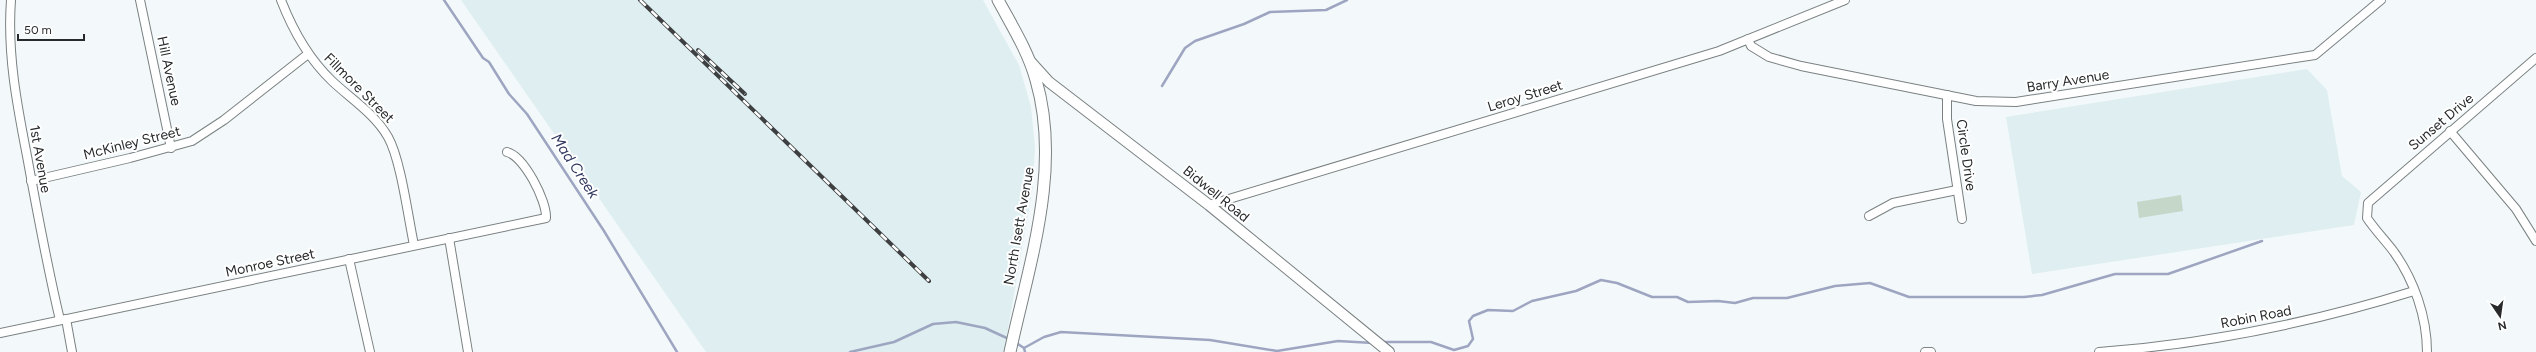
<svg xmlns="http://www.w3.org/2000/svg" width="2536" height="352" font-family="Figtree,sans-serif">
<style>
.built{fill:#deeef1}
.green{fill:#c5d7c8}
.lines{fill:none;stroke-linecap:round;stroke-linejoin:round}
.stream{stroke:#9ea5c1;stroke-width:2.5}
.minor-casing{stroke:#7b8182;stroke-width:10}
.tertiary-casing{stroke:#7b8182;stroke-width:12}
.secondary-casing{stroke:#7b8182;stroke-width:13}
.minor{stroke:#fff;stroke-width:8}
.tertiary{stroke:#fff;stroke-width:10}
.secondary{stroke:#fff;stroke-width:11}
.rail-casing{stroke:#3d3f40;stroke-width:4}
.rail{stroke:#fff;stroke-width:2.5;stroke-dasharray:8;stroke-linecap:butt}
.labels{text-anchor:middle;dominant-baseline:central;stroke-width:4;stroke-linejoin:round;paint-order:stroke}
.street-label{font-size:14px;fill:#27292a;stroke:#fff}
.water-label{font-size:15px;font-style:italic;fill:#313861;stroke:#fff}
</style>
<rect width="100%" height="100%" fill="#f3f9fb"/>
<g class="built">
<path d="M461 0H983L1019 65 1031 107 1035 147 1033 186 1004 352H706Z"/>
<path d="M2307 69 2327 90 2342 176 2361 192 2354 225 2032 274 2006 117Z"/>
</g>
<path class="green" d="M2181 195 2183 211 2139 218 2137 202Z"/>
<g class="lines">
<g class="stream">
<path d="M444 0 483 58 489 62 509 94 527 114 604 231 677 352"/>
<path d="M1162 86 1185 48 1195 41 1244 24 1270 12 1326 10 1347 0"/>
<path d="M1015 342 1024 348 1025 352"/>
<path d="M1382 342H1431L1454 350 1468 346 1473 339 1469 321 1473 316 1488 310 1513 311 1532 301 1576 291 1601 280 1617 283 1652 297H1677L1688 302 1718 301 1735 303 1753 298H1787L1835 286 1870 283 1909 297H2024L2042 295 2115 274H2168L2262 241"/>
<path d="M1024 348 1044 337 1061 332 1210 340 1277 351 1338 341 1373 343"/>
<path d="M850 352 894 342 933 324 956 322 985 328 1009 339"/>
</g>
<defs>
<g id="minor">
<path d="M11 0C7 53 17 105 27 156 37 211 47 266 60 320"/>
<path d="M140 0 171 148"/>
<path d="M281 0C293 31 308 58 332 81 351 99 375 114 388 137 401 160 408 217 414 245"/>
<path d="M1748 39 1751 46 1769 57 1801 66 1976 101 2016 102 2315 55 2381 0"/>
<path d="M1947 95V119L1962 219"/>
<path d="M2450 131 2516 209 2536 241"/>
<path d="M31 181 130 158 192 141 224 120 308 54"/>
<path d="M1209 205 1719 51 1845 0"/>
<path d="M1869 216 1893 203 1957 190"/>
<path d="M449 238 468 352"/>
<path d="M349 259 370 352"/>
<path d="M66 319 72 352"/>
<path d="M0 333 546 218C547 201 524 156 507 152"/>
<path d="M1925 352H1931"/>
<path d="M2099 352C2206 344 2311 323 2414 291"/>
<path d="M2427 352C2427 317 2414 280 2394 252 2385 240 2375 230 2367 218L2368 203 2536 58"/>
</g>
<path id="tertiary" d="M1030 61 1049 82 1209 205 1389 352"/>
<path id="secondary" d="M998 0C1012 26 1028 51 1036 80 1062 169 1029 264 1010 352"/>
</defs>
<use href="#minor" class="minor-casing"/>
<use href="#tertiary" class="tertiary-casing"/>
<use href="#secondary" class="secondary-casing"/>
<use href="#minor" class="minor"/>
<use href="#tertiary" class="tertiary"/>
<use href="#secondary" class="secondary"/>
<defs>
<g id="rail">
<path d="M640 0 929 281"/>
<path d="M698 50 745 94"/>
</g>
</defs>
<use href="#rail" class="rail-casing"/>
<use href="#rail" class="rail"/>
</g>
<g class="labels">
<g class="street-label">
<text transform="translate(169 71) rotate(78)">Hill Avenue</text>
<text transform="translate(2068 81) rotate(-9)">Barry Avenue</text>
<text transform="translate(359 88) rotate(45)">Fillmore Street</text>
<text transform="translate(1525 96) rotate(-17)">Leroy Street</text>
<text transform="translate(2441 122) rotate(-40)">Sunset Drive</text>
<text transform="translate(132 143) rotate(-14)">McKinley Street</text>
<text transform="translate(1966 155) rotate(82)">Circle Drive</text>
<text transform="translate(40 159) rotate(80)">1st Avenue</text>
<text transform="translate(1216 194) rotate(39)">Bidwell Road</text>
<text transform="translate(1019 226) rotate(-80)">North Isett Avenue</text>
<text transform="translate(270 263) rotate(-12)">Monroe Street</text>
<text transform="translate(2256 317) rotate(-11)">Robin Road</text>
</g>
<g class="water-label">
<text transform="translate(575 166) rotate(57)">Mad Creek</text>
</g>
</g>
<g transform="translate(2500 316) rotate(167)" stroke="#ffffff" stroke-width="3" paint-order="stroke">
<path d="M0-3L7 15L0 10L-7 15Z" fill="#27292a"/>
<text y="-6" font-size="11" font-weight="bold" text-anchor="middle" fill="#27292a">N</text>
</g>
<path d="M18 34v6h66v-6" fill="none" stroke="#27292a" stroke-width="2"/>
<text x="24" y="34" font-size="12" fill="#27292a" stroke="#ffffff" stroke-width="3" paint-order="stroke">50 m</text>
</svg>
